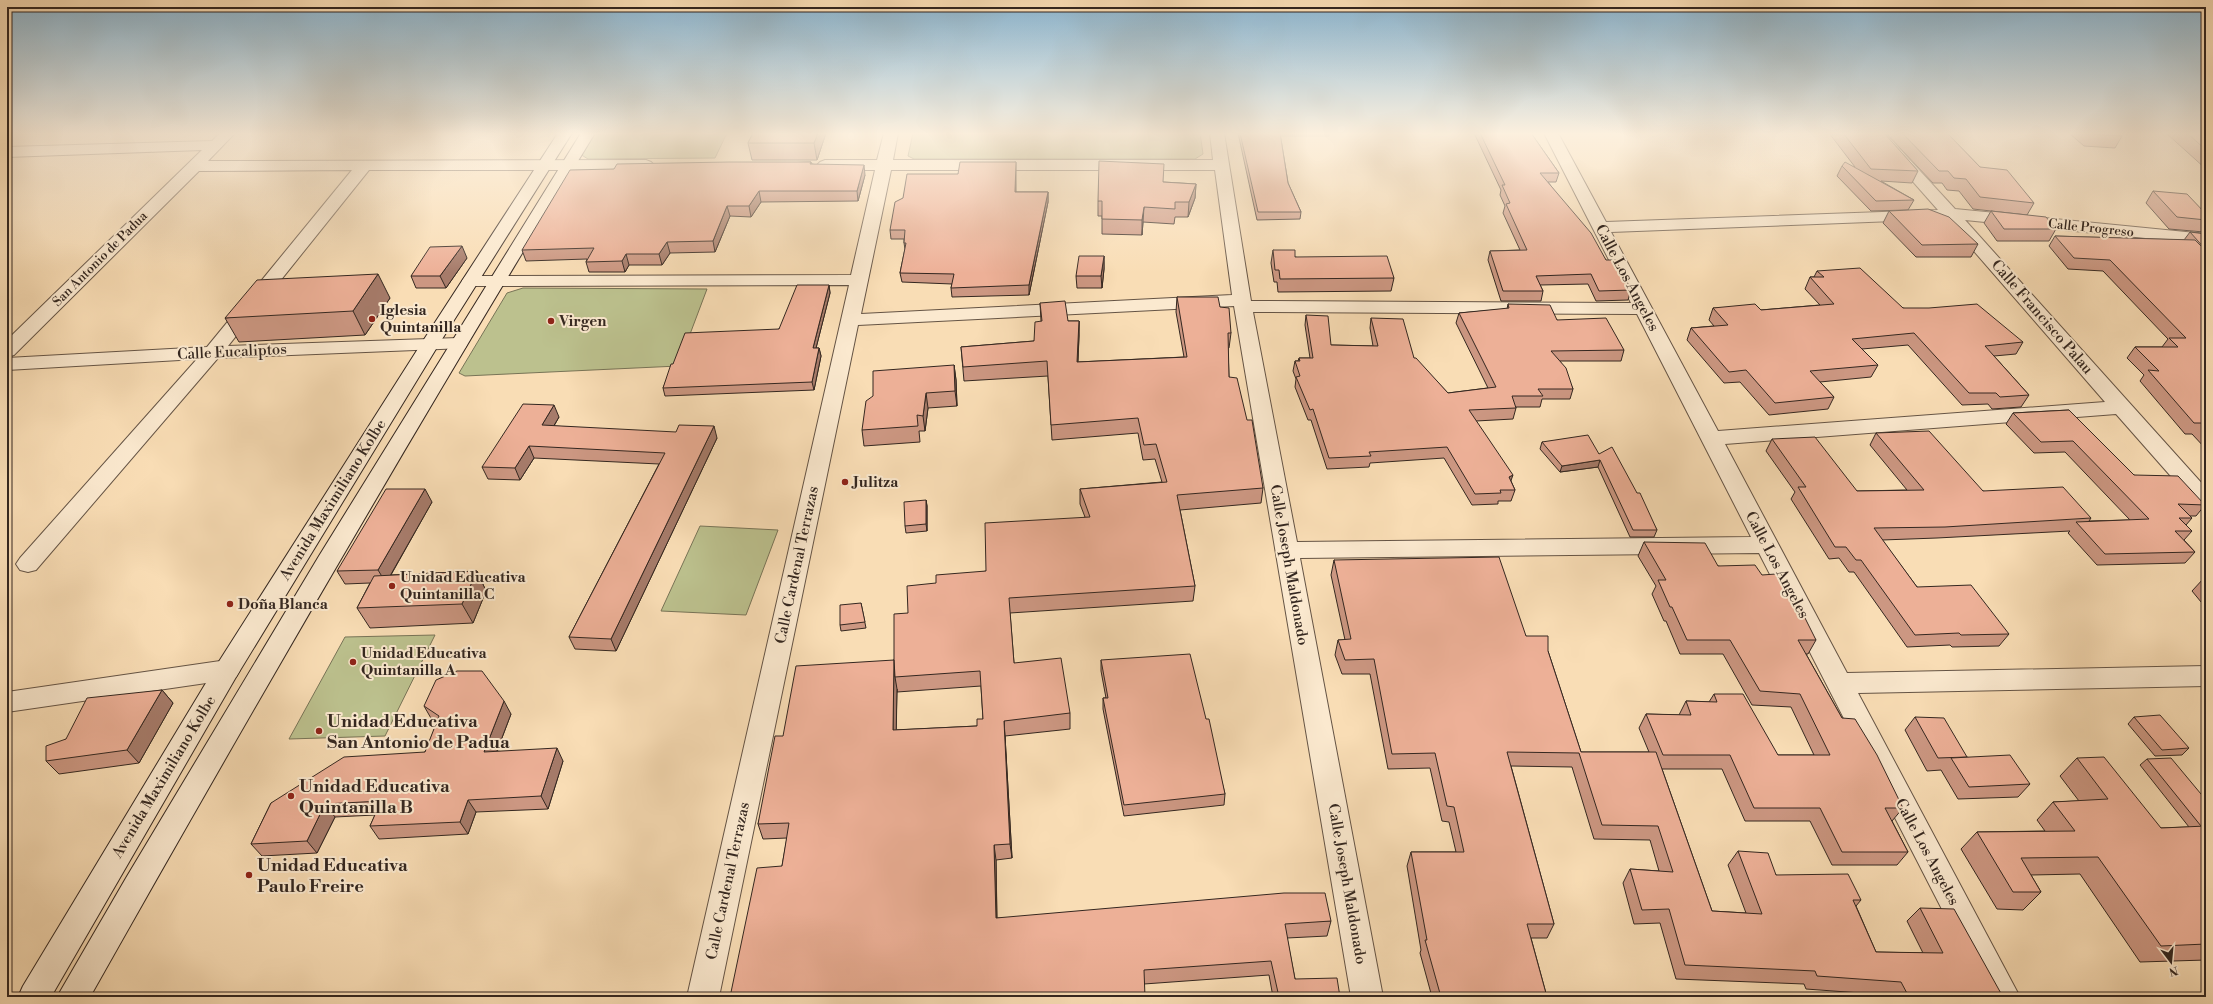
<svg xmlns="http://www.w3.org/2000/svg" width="2213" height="1004" font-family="'Libre Bodoni',serif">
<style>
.green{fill:#bcc18e;stroke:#787457}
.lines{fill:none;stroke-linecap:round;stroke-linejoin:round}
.street-casing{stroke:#655445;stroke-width:2}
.secondary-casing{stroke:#342720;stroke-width:2}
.street{fill:#fbe9cf;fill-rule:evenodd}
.secondary{fill:#fbe9cf;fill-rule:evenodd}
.wall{fill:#cc9782;stroke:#342720;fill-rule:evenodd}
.shaded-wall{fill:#a67b6a;stroke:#342720}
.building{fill:#edb097;stroke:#342720;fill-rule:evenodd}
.poi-dot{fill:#8f2418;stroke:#fbe9cf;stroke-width:1.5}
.labels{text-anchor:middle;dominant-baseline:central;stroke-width:4;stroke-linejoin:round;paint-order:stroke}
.far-street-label{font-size:13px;fill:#342720;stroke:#fbe9cf}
.street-label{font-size:15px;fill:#342720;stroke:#fbe9cf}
.poi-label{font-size:15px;font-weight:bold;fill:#342720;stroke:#fbe9cf;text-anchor:start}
.near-poi-label{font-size:18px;font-weight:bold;fill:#342720;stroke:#fbe9cf;text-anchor:start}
</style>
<rect width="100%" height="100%" fill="#f9ddb5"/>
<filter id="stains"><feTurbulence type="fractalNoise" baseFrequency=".005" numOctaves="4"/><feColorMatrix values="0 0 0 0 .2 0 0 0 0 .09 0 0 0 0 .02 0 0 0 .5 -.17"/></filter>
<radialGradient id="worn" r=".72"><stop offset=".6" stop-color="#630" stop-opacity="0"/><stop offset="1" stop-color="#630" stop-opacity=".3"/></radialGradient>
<g class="green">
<path d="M594 133H727L715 158 588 159 580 154Z"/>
<path d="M913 133H1200L1203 154 1195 159H914L908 156Z"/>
<path d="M1257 133H1328L1329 136H1258Z"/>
<path d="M523 288 707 289 678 366 465 376 459 373 507 293Z"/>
<path d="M700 526 778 530 746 615 661 611Z"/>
<path d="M435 635 385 736 289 739 345 637Z"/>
</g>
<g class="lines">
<defs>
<g id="street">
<path d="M220 133H235L208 161 646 160 651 162 654 165 651 168 646 170H369L228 346 458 338 465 340 467 344 465 348 218 358 36 570 28 572 20 570 16 564 20 558 197 359 7 370V358L207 347 352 170 199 171 14 355 7 357V340L202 150 7 157V147L212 141Z"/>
<path d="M884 133H898L893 160H1213L1210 133H1224L1251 301 1631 303 1544 133H1558L1606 222 1938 210 1870 133H1885L1955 209 2206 234V244L1965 220 2206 488V510L2198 507 2116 414 1725 444 1847 673 2206 666V686L1858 693 2020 997H1987L1759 553 1300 558 1383 997H1351L1234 306 858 325 719 997H687L849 285 471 286 465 285 462 281 465 277 471 276 851 275 875 170H825L820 168 817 165 820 162 825 160H877ZM891 170H1215L1232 295 861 314ZM1946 219 2105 402 1718 431 1611 232ZM1253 312 1637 314 1751 537 1297 542Z"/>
<path d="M227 660 236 663 240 670 236 677 227 680 7 712V692Z"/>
</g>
<g id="secondary">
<path d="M558 133H572L439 344 236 677 51 997H18L23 986 218 663 421 344Z"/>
<path d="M581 133H595C421 418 254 706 90 997H57L126 878 319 556Z"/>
</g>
</defs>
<use href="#street" class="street-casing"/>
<use href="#secondary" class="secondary-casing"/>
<use href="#street" class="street"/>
<use href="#secondary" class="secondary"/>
</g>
<g class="wall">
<path d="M753 133H826L817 160H752L748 143Z"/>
<path d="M1238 133H1280L1288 183 1301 212 1300 219 1257 220Z"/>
<path d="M1474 133H1531L1559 173 1556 182H1548L1606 260 1631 290 1628 300 1596 301 1588 284 1540 285 1543 291 1541 301H1501L1488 260 1490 251 1520 250 1503 213 1505 206 1500 195 1501 190Z"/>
<path d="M1829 133H1884L1918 171 1912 183 1881 181 1914 200 1908 210 1871 211 1837 176 1842 166 1855 167Z"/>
<path d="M1886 133H1947L1980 167 2034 203 2027 215 1973 209 1959 191 1947 190 1942 183H1933Z"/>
<path d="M2069 133H2119L2122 136 2115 148 2084 146Z"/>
<path d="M2166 133H2206V169Z"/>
<path d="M811 162 812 164 865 175 858 201 761 202 751 217 730 216 715 252 670 253 662 265H629L625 272H589L586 262 587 259 526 261 522 250 614 169Z"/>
<path d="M1016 162V192H1048V202L1029 295 952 297 951 288 952 284 902 282 900 273 905 249 904 243V239H891L890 230 958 174Z"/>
<path d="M1163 182 1196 184 1195 198 1188 217H1175L1174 224 1143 222 1142 235 1102 234V216H1098V201Z"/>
<path d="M2153 191 2206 214V230L2204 232 2169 229 2146 203Z"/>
<path d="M1889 211 1978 244 1971 257H1916L1883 223Z"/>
<path d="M1991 211 2056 229 2049 241H1997L1984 223Z"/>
<path d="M2190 232 2206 234V449L2192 434H2185L2140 381 2144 375 2127 358 2135 347H2162L2168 339 2103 271 2068 269 2049 246 2055 236 2184 240Z"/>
<path d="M1273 250 1295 257 1394 278 1391 291 1278 292 1277 282H1274L1271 263Z"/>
<path d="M1104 256V269L1102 288H1077L1076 276Z"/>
<path d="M467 258 446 288H416L411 276Z"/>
<path d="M1817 271 1903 308 2023 342 2016 354 1994 356 2029 395 2021 407 1992 409 1988 404 1962 405 1908 345 1862 349 1878 365 1871 377 1820 382 1834 397 1828 409 1769 415 1740 382 1724 383 1687 340 1691 328 1714 326 1709 320 1713 308 1761 310 1820 305 1805 289 1810 277H1814Z"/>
<path d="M829 285 830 293 816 348H819L821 356 814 390 665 396 663 388 673 364 779 329Z"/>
<path d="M1177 297 1220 307 1231 333 1229 348H1228L1229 377 1263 488 1261 503 1180 510 1195 586 1193 601 1010 613 1014 663 1070 713V729L1005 736 1012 858 996 860 997 918 1331 921 1327 936 1287 938 1295 979 1340 997H1273L1269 975 1144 984 782 866 787 838 763 839 758 824 783 736 894 660 908 613 936 583 986 571 1085 517 1080 504V489L1162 482 1155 459 1143 460 1138 433 1052 440 1048 376 964 381 961 347 1034 341 1041 321 1040 303 1068 321H1079V336L1078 362 1184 357 1176 312ZM981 686 983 719 977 726 896 730 897 689V692Z"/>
<path d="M390 298 365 335 239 342 225 318Z"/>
<path d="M1508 304 1557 320 1624 350 1621 361H1560L1573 389 1570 399H1542L1540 407H1516V408L1513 419 1476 421 1511 481 1515 490 1511 501H1498V504L1472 505 1444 458 1370 463 1369 467 1327 469 1311 420H1308L1295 387 1296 379 1293 371 1295 361H1298L1299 358H1310L1305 325 1306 315 1331 345 1373 346 1370 328 1371 318 1414 358 1448 393 1488 388 1456 323 1459 313 1507 309Z"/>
<path d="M954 365 956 380 957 406 928 408 925 431H919L920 442 864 446 862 430Z"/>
<path d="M2069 410 2134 475 2205 505 2196 516H2189L2192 518 2186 525 2192 531 2184 540 2195 552 2185 563 2097 565 2068 533 2070 531 1937 538 1882 540 1917 587 2009 634 1999 646 1952 647 1950 645 1907 647 1854 572H1849L1839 558 1829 559 1791 499 1795 492 1766 451 1772 439 1857 491 1907 490 1870 445 1876 433 1983 491 2091 518 2089 521 2130 520 2065 452 2034 453 2006 424 2013 413Z"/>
<path d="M559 417 554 426 717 438 616 651 575 649 569 637 659 464 534 458 520 480 488 479 482 467Z"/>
<path d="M1542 442 1599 454 1637 493 1657 530 1654 537H1630L1598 467 1560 472 1540 449Z"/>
<path d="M926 500 927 506V531L906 533 905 526Z"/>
<path d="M432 502 391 575 477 571 486 591 473 623 370 628 357 608 370 583 345 584 337 571Z"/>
<path d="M1644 542 1718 566 1762 575 1816 640 1808 654H1806L1842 718 1903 808 1892 821 1908 852 1897 865H1832L1810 821H1745L1722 769H1662L1712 911 1746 913 1728 865 1738 851 1776 875 1861 900 1856 906 1876 952 1923 953 1907 921 1920 908 2003 997H1889L1888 995 1806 989 1804 984 1676 979 1660 923 1634 924 1623 883 1630 869 1659 871 1650 840 1594 839 1572 767 1511 766 1554 924 1547 938H1531L1547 997H1432L1420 953 1421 950 1407 866 1411 852H1456L1449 822 1442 821 1430 768 1388 769 1370 674H1342L1335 655 1338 640H1345L1331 575 1334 560 1526 636 1548 651 1581 752H1649L1639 728 1646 714 1679 715 1686 701 1709 702 1714 694 1778 755H1814L1791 707 1752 705 1723 654H1680L1666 621H1664L1652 594 1656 586 1638 556Z"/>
<path d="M2204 578H2206V608L2192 591Z"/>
<path d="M861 603 866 628 841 631 840 625Z"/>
<path d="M1101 660 1206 719 1225 794 1224 805 1124 816 1103 709V698H1106L1101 671Z"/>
<path d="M162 690 173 703 139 763 59 774 46 761 66 739Z"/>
<path d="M424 706 511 714 497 751 563 761 548 809 476 812 468 834 379 839 370 826 375 815 335 817 317 853 262 856 251 844 271 803 425 752 437 723 432 720Z"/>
<path d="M1915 717 1967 757 2030 784 2018 797 1958 799 1941 770 1927 771 1905 730Z"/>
<path d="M2134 717 2189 748 2182 755 2155 756 2128 724Z"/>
<path d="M2077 758 2161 828 2189 827 2140 765 2147 759 2206 800V960L2140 962 2080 874 2031 875 2041 892 2023 910 1997 909 1961 849 1977 832 2045 831 2037 820 2053 802 2079 801 2060 776Z"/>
</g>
<g class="shaded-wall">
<path d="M818 133H826L817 160 814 143Z"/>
<path d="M864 165 865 175 858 201 857 191Z"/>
<path d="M1196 184 1195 198 1188 217 1189 202Z"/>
<path d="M759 191 761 202 751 217 749 206Z"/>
<path d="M1048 192V202L1029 295V285Z"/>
<path d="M727 206 730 216 715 252 713 241Z"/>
<path d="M1144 207 1143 222 1142 235V220Z"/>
<path d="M667 242 670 253 662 265 659 254Z"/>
<path d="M462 246 467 258 446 288 440 276Z"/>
<path d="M626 254 629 265 625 272 622 261Z"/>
<path d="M1104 256V269L1102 288 1101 276Z"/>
<path d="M378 274 390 298 365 335 353 311Z"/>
<path d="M829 285 830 293 814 356 813 348Z"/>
<path d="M1079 321V336L1077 377V362Z"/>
<path d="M819 348 821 356 814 390 812 382Z"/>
<path d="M954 365 956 380 957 406 955 391Z"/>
<path d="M926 393 928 408 925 431 923 416Z"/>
<path d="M554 405 559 417 547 437 542 425Z"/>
<path d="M714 426 717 438 616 651 611 639Z"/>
<path d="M529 446 534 458 520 480 515 468Z"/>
<path d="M1600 460 1598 467 1560 472 1562 466Z"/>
<path d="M1513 475 1509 486V477Z"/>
<path d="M425 489 432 502 386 583 378 570Z"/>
<path d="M926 500 927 506V531L926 524Z"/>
<path d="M477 571 486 591 473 623 462 604Z"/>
<path d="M894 660 895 677 897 689 896 745 893 730Z"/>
<path d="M162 690 173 703 139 763 127 750Z"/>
<path d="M504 701 511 714 492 764 484 752Z"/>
<path d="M1004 721 1005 736 1012 858 1010 844Z"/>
<path d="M557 748 563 761 548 809 541 796Z"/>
<path d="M468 800 476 812 468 834 460 822Z"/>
<path d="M325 804 335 817 317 853 307 841Z"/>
<path d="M994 845 996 860 997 932 996 918Z"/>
</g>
<g class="building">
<path d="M753 133H818L814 143H748Z"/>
<path d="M1240 133H1280L1288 183 1301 212H1258Z"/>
<path d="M1480 133H1531L1559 173H1540L1591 233 1606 260H1616L1631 290 1599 291 1591 274 1536 276 1543 291H1503L1490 251 1527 250 1506 204 1510 203 1502 185H1505Z"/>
<path d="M1843 133H1884L1918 171 1871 169Z"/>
<path d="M1902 133H1947L1980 167 2007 170 2034 203 1980 197 1966 179 1954 178 1948 171H1939Z"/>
<path d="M2088 133H2119L2122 136 2091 134Z"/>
<path d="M2187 133H2206V150Z"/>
<path d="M1099 161 1164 164 1163 182 1196 184 1189 202H1175V209L1144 207 1142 220 1102 219V201H1098Z"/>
<path d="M729 162H811L810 164 864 165 857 191H759L749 206H727L713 241 667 242 659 254H626L622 261 586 262 594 248 522 250 570 170 614 169 617 164Z"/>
<path d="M960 162H1016L1015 192H1048L1029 285 951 288 954 274 900 273 906 243H904L905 230H890L895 202 903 198 907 174H958Z"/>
<path d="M1845 162 1914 200 1876 201 1842 166Z"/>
<path d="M2153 191 2187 194 2206 214V220L2177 217Z"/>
<path d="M1928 209 1949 217 1978 244 1922 245 1889 211Z"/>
<path d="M1991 211 2046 217 2056 229H2004Z"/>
<path d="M2190 232 2206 234V250Z"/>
<path d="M2055 236 2195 240 2206 251V428L2201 423H2194L2148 370 2159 371 2135 347H2178L2169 338H2186L2110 260 2074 258Z"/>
<path d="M462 246 440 276H411L430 247Z"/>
<path d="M1273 250H1295V257L1387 256 1394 278 1280 279 1279 270H1275Z"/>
<path d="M1079 256H1104L1101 276H1076Z"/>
<path d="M1860 268 1903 308H1929L1977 304 2023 342 1985 346 2029 395 2000 397 1996 393H1969L1914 333 1852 339 1878 365 1810 371 1834 397 1775 403 1746 370 1729 372 1691 328 1728 325 1713 308 1755 304 1761 310 1834 304 1810 277H1824L1817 271Z"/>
<path d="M378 274 353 311 225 318 257 280Z"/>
<path d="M797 285H829L813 348H819L812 382 663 388 671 364H673L685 333 779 329Z"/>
<path d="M1177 297H1218L1220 307 1229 308 1231 333H1228L1229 377 1237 378 1247 420H1252L1263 488 1177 495 1195 586 1009 598 1014 663 1061 658 1070 713 1004 721 1010 844 994 845 996 918 1284 893H1325L1331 921 1285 924 1295 979 1337 978 1340 997H1279L1271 961 1144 970 1145 997H730L757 868 782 866 789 823 758 824 775 736H783L796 666 894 660V614L908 613 907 586 936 583V575L986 571 985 523 1090 517 1080 489 1167 482 1156 444 1144 445 1138 418 1051 425 1047 361 963 367 961 347 1034 341 1035 322 1042 321 1040 303 1065 301 1068 321H1079L1077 362 1187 357ZM894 660 895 677 980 671 983 719H977V726L893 730Z"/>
<path d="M1508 304 1550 305 1557 320 1606 318 1624 350 1551 351 1566 368 1573 389H1538L1543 396H1512L1516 408 1469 410 1513 475 1509 477 1515 490H1500L1501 493 1475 494 1447 447 1369 452 1371 456 1329 458 1313 409 1310 410 1296 377 1300 376 1295 361H1300L1299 358H1313L1306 315 1328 316 1331 345 1378 346 1371 318 1403 319 1414 358H1416L1448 393 1496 387 1459 313 1509 308Z"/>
<path d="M954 365 955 391 926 393 923 416 917 415 918 426 862 430 866 401 873 396V371Z"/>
<path d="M523 404 554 405 542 425 676 432 679 425 714 426 611 639 569 637 665 453 529 446 515 468 482 467Z"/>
<path d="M2069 410 2134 475 2178 476 2205 505 2178 504 2192 518H2179L2192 531H2175L2195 552 2105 554 2076 522 2149 519 2073 441 2041 442 2013 413Z"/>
<path d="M1929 431 1983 491 2063 487 2091 518 1945 527 1874 528 1917 587 1971 585 2009 634 1961 635 1959 633 1915 635 1861 560H1856L1846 547H1835L1798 487H1806L1772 439 1815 437 1857 491 1924 490 1876 433Z"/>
<path d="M1588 435 1599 454 1612 447 1637 493H1640L1657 530H1633L1600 460 1562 466 1542 442Z"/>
<path d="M386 489H425L378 570 337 571Z"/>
<path d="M926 500V524L905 526 904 502Z"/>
<path d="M1644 542 1705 543 1718 566 1755 565 1762 575 1776 574 1797 609 1801 610 1816 640H1798L1842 718 1855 719 1877 755 1903 808H1885L1908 852H1842L1820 808H1754L1730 755H1663L1646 714 1691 715 1686 701 1717 702 1714 694H1743L1778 755H1830L1800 694 1760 691 1730 640H1687L1672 607H1670L1658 580H1666Z"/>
<path d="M1499 557 1526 636H1548V651L1581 752H1656L1712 911 1762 914 1738 851 1768 853 1776 875 1848 874 1861 900H1853L1876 952 1943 953 1920 908 1954 909 2003 997H1909L1901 982 1817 976 1815 971 1685 965 1669 909 1642 910 1630 869 1673 872 1658 826 1602 825 1579 753 1507 752 1554 924H1527L1547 997H1441L1425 940H1427L1411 852H1464L1454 807 1447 806 1435 753 1392 754 1374 659 1345 660 1338 640 1351 639 1334 560Z"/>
<path d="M477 571 462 604 357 608 374 576Z"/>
<path d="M861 603 865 622 840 625V605Z"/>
<path d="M1190 654 1206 719H1209L1225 794 1124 805 1103 698H1108L1101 660Z"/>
<path d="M457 671H482L504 701 484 752 557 748 541 796 468 800 460 822 370 826 381 801 325 804 307 841 251 844 271 803 344 757 425 752 439 716 424 706 436 680Z"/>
<path d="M162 690 127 750 46 761V746L66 739 87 698Z"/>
<path d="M2160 715 2189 748 2162 750 2134 717Z"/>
<path d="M1915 717 1944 718 1967 757 1938 758Z"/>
<path d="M2010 755 2030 784 1969 787 1951 758Z"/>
<path d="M2104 757 2161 828 2206 826V903H2202L2206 909V944L2161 946 2098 857 2021 858 2041 892H2013L1977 832 2075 831 2053 802 2108 799 2077 758Z"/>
<path d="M2171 758 2206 800V826H2201L2147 759Z"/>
</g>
<linearGradient id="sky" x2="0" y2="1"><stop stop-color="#8bb7d3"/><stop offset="0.49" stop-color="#fcf0de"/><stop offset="1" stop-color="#fcf0de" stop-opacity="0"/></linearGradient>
<rect width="2213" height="273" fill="url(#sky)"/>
<g class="poi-dot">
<circle cx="372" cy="319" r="4"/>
<circle cx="551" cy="321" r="4"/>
<circle cx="845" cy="482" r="4"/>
<circle cx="392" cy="586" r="4"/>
<circle cx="230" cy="604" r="4"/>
<circle cx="353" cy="662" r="4"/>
<circle cx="319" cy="731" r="4"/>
<circle cx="291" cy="796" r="4"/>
<circle cx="249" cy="875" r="4"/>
</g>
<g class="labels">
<g class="far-street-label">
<text transform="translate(2091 228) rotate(6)">Calle Progreso</text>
<text transform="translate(100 259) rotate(-45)">San Antonio de Padua</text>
</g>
<g class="street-label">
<text transform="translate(1627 278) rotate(62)">Calle Los Angeles</text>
<text transform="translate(2042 317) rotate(49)">Calle Francisco Palau</text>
<text transform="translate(232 352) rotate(-3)">Calle Eucaliptos</text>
<text transform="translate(333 500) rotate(-58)">Avenida Maximiliano Kolbe</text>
<text transform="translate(797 565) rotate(-78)">Calle Cardenal Terrazas</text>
<text transform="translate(1289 565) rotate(80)">Calle Joseph Maldonado</text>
<text transform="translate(1777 565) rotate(62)">Calle Los Angeles</text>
<text transform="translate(164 777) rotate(-59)">Avenida Maximiliano Kolbe</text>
<text transform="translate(1927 852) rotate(62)">Calle Los Angeles</text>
<text transform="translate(728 881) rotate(-78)">Calle Cardenal Terrazas</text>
<text transform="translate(1347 884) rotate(80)">Calle Joseph Maldonado</text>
</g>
<g class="poi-label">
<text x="380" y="310">Iglesia<tspan x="380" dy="17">Quintanilla</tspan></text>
<text x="559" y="321">Virgen</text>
<text x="853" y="482">Julitza</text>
<text x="400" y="577">Unidad Educativa<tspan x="400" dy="17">Quintanilla C</tspan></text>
<text x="238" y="604">Doña Blanca</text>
<text x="361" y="653">Unidad Educativa<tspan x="361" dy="17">Quintanilla A</tspan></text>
</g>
<g class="near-poi-label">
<text x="327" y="721">Unidad Educativa<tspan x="327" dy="21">San Antonio de Padua</tspan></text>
<text x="299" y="786">Unidad Educativa<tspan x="299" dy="21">Quintanilla B</tspan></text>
<text x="257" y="865">Unidad Educativa<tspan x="257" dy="21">Paulo Freire</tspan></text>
</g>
</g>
<rect width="2213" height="1004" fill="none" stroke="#f9ddb5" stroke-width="24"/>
<rect x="8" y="8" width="2197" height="988" fill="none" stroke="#342720" stroke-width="2"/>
<rect x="12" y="12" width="2189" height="980" fill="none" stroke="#342720"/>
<g transform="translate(2171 962) rotate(164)" stroke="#fbe9cf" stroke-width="3" paint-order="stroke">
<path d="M0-3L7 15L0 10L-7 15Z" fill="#342720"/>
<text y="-6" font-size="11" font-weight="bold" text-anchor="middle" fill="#342720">N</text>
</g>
<rect width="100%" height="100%" filter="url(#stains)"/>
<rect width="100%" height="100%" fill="url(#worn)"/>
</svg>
